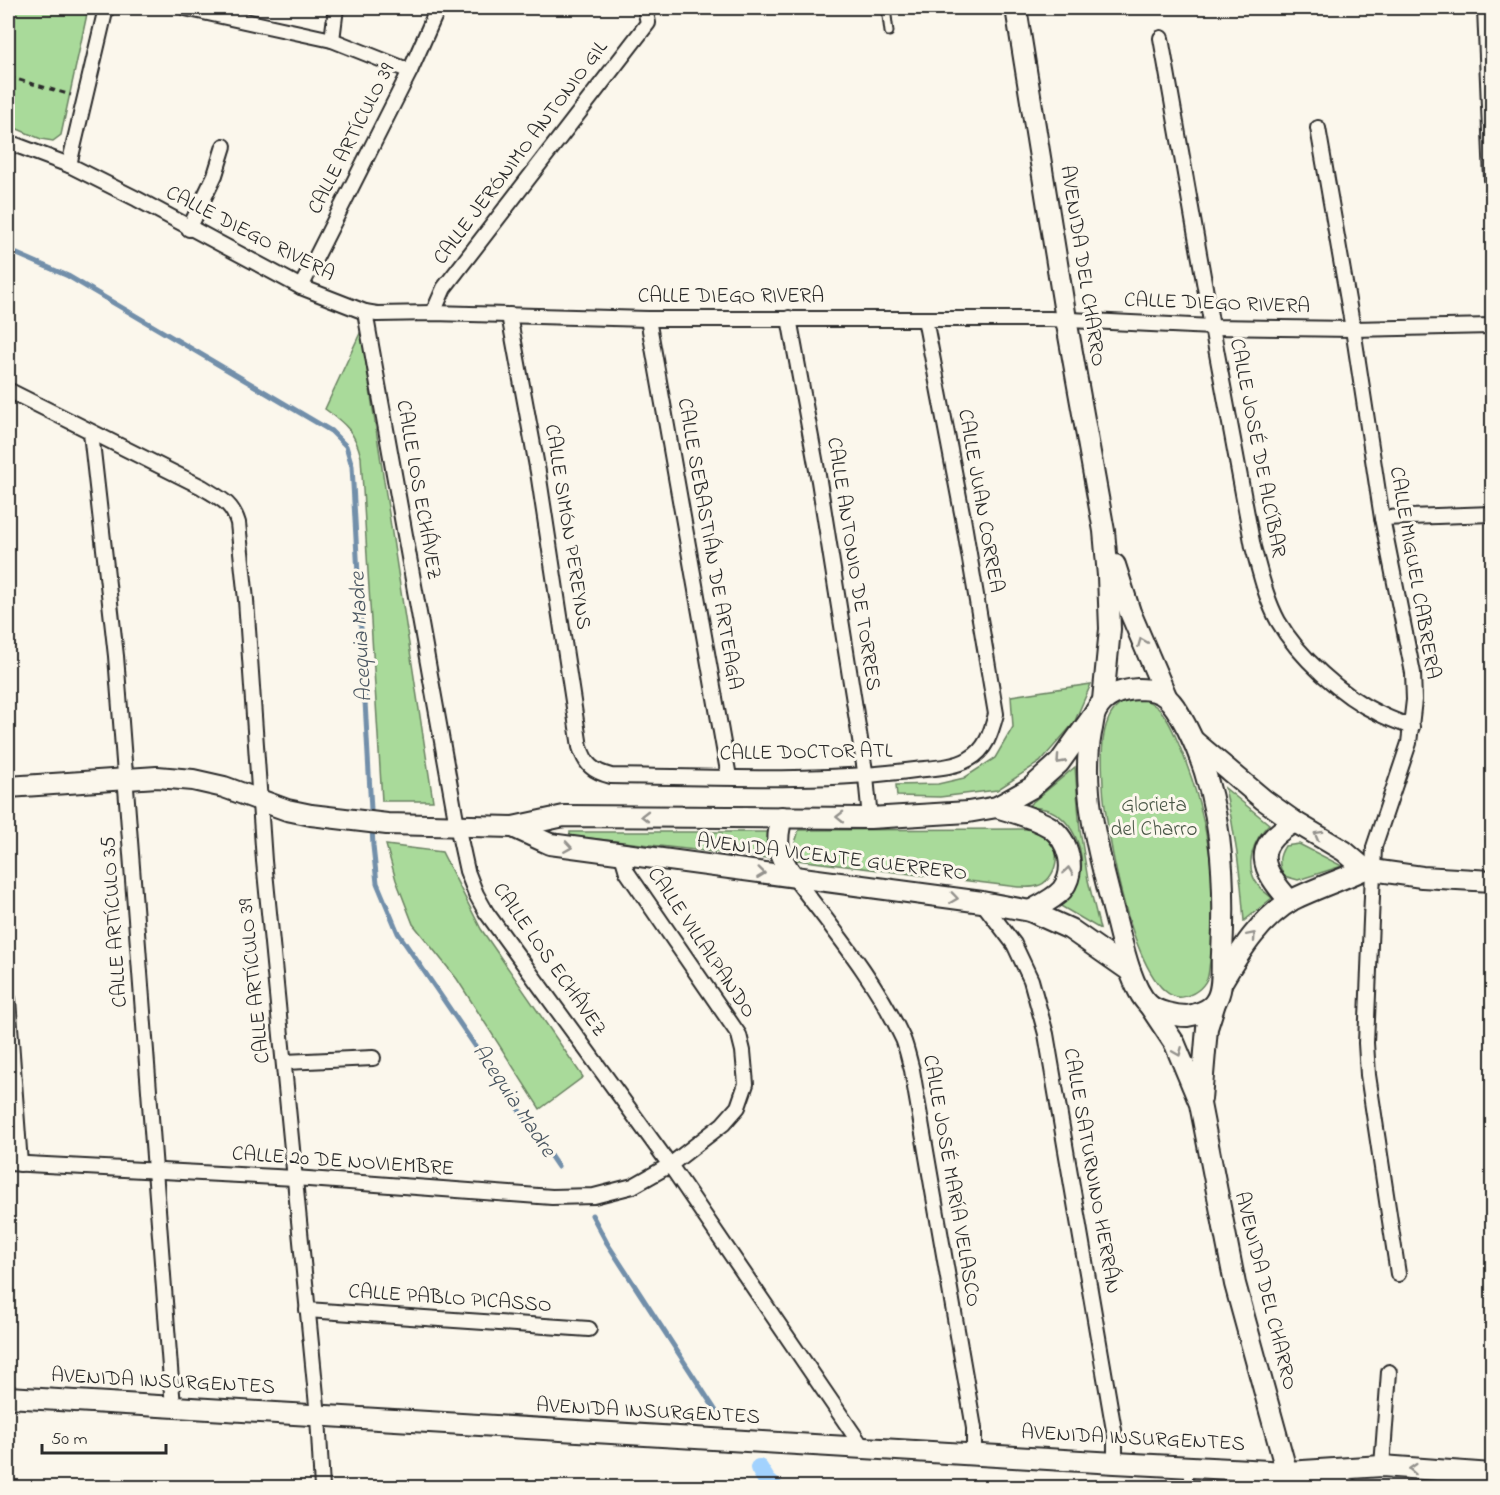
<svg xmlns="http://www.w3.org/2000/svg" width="1500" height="1495" font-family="'Indie Flower',sans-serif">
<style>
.green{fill:#a9da9a;stroke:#6a8262;stroke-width:1.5}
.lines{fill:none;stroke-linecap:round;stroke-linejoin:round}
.stream{stroke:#728faa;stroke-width:5}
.canal{stroke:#a2d2fe;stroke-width:18}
.lane-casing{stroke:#2b2b2b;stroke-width:11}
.street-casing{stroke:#2b2b2b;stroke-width:18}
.secondary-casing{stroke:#2b2b2b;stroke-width:24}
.path{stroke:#2b2b2b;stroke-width:3;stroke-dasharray:6 4.5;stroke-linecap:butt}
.lane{stroke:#fbf7ec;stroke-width:7}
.street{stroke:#fbf7ec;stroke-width:14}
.secondary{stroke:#fbf7ec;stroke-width:20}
.oneway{stroke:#93918c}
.labels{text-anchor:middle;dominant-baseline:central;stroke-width:6;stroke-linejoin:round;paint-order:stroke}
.street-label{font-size:21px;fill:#2b2b2b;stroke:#fbf7ec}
.park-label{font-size:21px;fill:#4a5747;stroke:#fbf7ec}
.water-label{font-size:22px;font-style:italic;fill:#495560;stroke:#fbf7ec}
</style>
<rect width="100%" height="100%" fill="#fbf7ec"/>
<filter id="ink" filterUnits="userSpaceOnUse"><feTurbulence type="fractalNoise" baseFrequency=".0167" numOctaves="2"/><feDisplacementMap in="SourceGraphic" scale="12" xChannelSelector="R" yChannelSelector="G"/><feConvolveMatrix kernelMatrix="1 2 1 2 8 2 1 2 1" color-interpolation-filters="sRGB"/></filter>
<g filter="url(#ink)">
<g class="green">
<path d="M8 8H54L87 14 61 135 53 141 41 139 8 125Z"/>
<path d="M361 331 433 801H382L361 457C355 432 346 424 325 409Z"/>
<path d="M1091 684 1074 723 1040 762 997 790 940 797 897 796 896 785 938 784 964 778 995 758 1013 727 1011 696Z"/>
<path d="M1133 698C1141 699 1148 700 1154 705 1167 714 1174 733 1180 747 1207 812 1221 891 1210 961 1209 967 1209 974 1207 979 1202 989 1193 995 1182 997 1135 1003 1104 821 1103 785 1102 764 1100 737 1109 718 1114 707 1122 702 1133 698Z"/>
<path d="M1075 767 1080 830 1088 880 1100 929 1059 905C1067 896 1077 887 1080 875 1086 852 1073 821 1051 811 1044 808 1035 808 1028 806Z"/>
<path d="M1225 788 1269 824C1254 839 1243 865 1258 885 1261 890 1268 894 1272 898L1244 921C1241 875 1235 832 1225 788Z"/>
<path d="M1030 829C1035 831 1043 833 1047 836 1064 849 1056 881 1037 886 1031 888 1024 887 1018 887L797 860 794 846 799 830Z"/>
<path d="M570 832H769L766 844 767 858 570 836Z"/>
<path d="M1299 844 1342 866 1298 880 1284 876C1278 864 1278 857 1285 846Z"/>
<path d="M386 845 442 852 481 929 583 1077 540 1109 457 979 413 924 396 880Z"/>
</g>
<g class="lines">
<g class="stream">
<path d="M8 250 68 276 331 431 346 446 352 466 373 846 377 883 398 933 558 1167"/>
<path d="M592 1215 607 1243 716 1411"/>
</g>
<path class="canal" d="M759 1468 767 1481 775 1488"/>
<defs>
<g id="lane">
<path d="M886 8 889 32"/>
<path d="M1188 1488 1189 1468"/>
</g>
<g id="street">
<path d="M185 8 332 40 410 71"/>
<path d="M1485 8 1492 180"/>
<path d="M1161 38 1212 327 1253 547C1260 572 1266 599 1278 621 1298 656 1342 696 1378 713 1389 719 1401 723 1412 727"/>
<path d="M332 40 336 8"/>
<path d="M1318 128 1353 329 1382 518 1413 673 1414 700 1409 743 1374 847 1366 1043 1368 1075 1398 1274"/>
<path d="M8 142 69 165 137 199 301 287 365 312 377 314 433 313 648 319H1050L1212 327 1353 329 1492 326"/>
<path d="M69 165 106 8"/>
<path d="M189 229 215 175 224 146"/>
<path d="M301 287 410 71 438 8"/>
<path d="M365 312 457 825 467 871 476 894 486 912 670 1165 863 1448"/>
<path d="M433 313 444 288 648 23 645 8"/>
<path d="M509 315 538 472 580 747C586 765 592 771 611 776 711 777 816 783 915 770 933 768 953 768 969 759 986 750 991 733 996 714L963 518 925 319"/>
<path d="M789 318 819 481 866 777 870 818"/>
<path d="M648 319 729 777"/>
<path d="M8 390 202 487C219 498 232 502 238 523L246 600 264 861 318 1416 322 1488"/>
<path d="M91 433 116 656 173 1407"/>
<path d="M1382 518 1492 514"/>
<path d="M793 876C832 928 876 980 903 1039 907 1049 909 1060 912 1070L974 1428V1454"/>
<path d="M982 902 1014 944 1031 980 1046 1034 1115 1436V1463"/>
<path d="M8 999 20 1164"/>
<path d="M285 1062 373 1058"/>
<path d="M8 1163 295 1178 552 1197 594 1196 633 1186 670 1165 723 1124 738 1107 746 1084 743 1051 739 1035 627 872 622 855"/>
<path d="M307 1310 589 1329"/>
<path d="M1382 1466 1389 1372"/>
</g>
<g id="secondary">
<path d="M1016 8 1066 319 1104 531 1108 576 1110 629 1103 700"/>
<path d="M1115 565 1130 612 1166 696"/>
<path d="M1138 689C1147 689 1160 691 1167 698 1176 706 1181 717 1187 728 1222 796 1226 879 1222 954 1221 968 1224 990 1215 1002 1210 1010 1196 1015 1187 1016 1176 1016 1156 1012 1148 1004 1131 987 1122 943 1116 920 1101 862 1080 793 1091 733 1093 726 1093 717 1096 711 1105 695 1120 690 1138 689Z"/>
<path d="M1195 742 1264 800 1295 822 1344 851 1365 869 1422 877 1492 881"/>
<path d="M8 787 157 777 193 780 224 787 287 810 311 815 387 824 513 827 564 816 870 818 968 812 997 807 1031 788 1059 763 1095 713"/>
<path d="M997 807C1014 813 1034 817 1050 827 1069 841 1077 870 1062 890 1054 899 1041 905 1030 911"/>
<path d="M782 817C775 842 777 855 793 876"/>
<path d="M513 827 550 844 982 902 1030 911 1070 929 1130 971"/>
<path d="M1290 901C1261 869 1250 846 1295 822"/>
<path d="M1223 980C1241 950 1261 918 1292 900 1316 888 1341 880 1365 869"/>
<path d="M1149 1005 1175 1044 1200 1104 1235 1284 1291 1488"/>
<path d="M1201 1099 1207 1028 1215 1003"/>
<path d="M8 1397 1115 1463 1287 1472 1382 1466 1492 1474"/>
<path d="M1304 1476 1347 1488"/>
</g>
</defs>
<use href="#lane" class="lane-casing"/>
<use href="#street" class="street-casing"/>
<use href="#secondary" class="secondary-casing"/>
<g class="path">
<path d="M8 66 9 70V77"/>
<path d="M9 77 71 95"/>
</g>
<use href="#lane" class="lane"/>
<use href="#street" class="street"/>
<use href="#secondary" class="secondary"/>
</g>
<defs><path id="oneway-chevron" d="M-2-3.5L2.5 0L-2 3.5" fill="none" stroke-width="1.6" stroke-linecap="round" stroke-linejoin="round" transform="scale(1.5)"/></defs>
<g class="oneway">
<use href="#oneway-chevron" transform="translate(1142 642) rotate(-112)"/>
<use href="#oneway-chevron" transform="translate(1060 760) rotate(132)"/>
<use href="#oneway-chevron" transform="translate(645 816) rotate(-180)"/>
<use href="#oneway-chevron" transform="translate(840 817) rotate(-179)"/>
<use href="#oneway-chevron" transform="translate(1318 835) rotate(-151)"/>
<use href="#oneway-chevron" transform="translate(568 847) rotate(9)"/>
<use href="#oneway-chevron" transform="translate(1068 871) rotate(-82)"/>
<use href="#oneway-chevron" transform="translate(761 873) rotate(7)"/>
<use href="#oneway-chevron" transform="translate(954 898) rotate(8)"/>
<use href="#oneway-chevron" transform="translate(1252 936) rotate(-49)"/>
<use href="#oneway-chevron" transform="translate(1178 1052) rotate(67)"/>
<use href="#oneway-chevron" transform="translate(1413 1469) rotate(-176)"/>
</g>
</g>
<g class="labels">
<g class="street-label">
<text transform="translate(352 139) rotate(-63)">CALLE ARTÍCULO 39</text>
<text transform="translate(521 153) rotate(-53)">CALLE JERÓNIMO ANTONIO GIL</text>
<text transform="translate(250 234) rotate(27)">CALLE DIEGO RIVERA</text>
<text transform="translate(1082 266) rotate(81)">AVENIDA DEL CHARRO</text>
<text x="731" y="297">CALLE DIEGO RIVERA</text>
<text transform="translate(1217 304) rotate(2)">CALLE DIEGO RIVERA</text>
<text transform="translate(1257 448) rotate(79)">CALLE JOSÉ DE ALCÍBAR</text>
<text transform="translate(418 490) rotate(80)">CALLE LOS ECHÁVEZ</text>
<text transform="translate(980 501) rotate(80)">CALLE JUAN CORREA</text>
<text transform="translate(567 527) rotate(81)">CALLE SIMÓN PEREYNS</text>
<text transform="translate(709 544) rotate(80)">CALLE SEBASTIÁN DE ARTEAGA</text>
<text transform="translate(853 564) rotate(81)">CALLE ANTONIO DE TORRES</text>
<text transform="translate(1414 573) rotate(80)">CALLE MIGUEL CABRERA</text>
<text transform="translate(806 753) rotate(-1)">CALLE DOCTOR ATL</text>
<text transform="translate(832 858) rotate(7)">AVENIDA VICENTE GUERRERO</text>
<text transform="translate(115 922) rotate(-94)">CALLE ARTÍCULO 35</text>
<text transform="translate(701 943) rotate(56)">CALLE VILLALPANDO</text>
<text transform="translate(549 960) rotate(55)">CALLE LOS ECHÁVEZ</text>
<text transform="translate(255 981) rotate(-96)">CALLE ARTÍCULO 39</text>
<text transform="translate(343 1162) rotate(4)">CALLE 20 DE NOVIEMBRE</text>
<text transform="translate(1091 1171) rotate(80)">CALLE SATURNINO HERRÁN</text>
<text transform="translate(951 1181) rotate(80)">CALLE JOSÉ MARÍA VELASCO</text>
<text transform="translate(1265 1291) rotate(76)">AVENIDA DEL CHARRO</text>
<text transform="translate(450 1299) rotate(4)">CALLE PABLO PICASSO</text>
<text transform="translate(163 1382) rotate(3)">AVENIDA INSURGENTES</text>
<text transform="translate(648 1412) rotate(3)">AVENIDA INSURGENTES</text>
<text transform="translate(1133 1439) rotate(3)">AVENIDA INSURGENTES</text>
</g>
<g class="park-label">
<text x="1154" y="806">Glorieta<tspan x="1154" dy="24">del Charro</tspan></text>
</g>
<g class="water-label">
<text transform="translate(362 637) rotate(-93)">Acequia Madre</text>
<text transform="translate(513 1101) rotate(56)">Acequia Madre</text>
</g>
</g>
<rect width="1500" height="1495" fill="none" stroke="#fbf7ec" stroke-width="30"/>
<rect x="15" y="15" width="1470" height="1465" fill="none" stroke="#2b2b2b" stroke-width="2" filter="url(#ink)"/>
<path d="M42 1444v9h124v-9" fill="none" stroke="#2b2b2b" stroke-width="3"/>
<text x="51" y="1444" font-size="18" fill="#2b2b2b" stroke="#fbf7ec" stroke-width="4.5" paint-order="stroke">50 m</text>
</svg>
